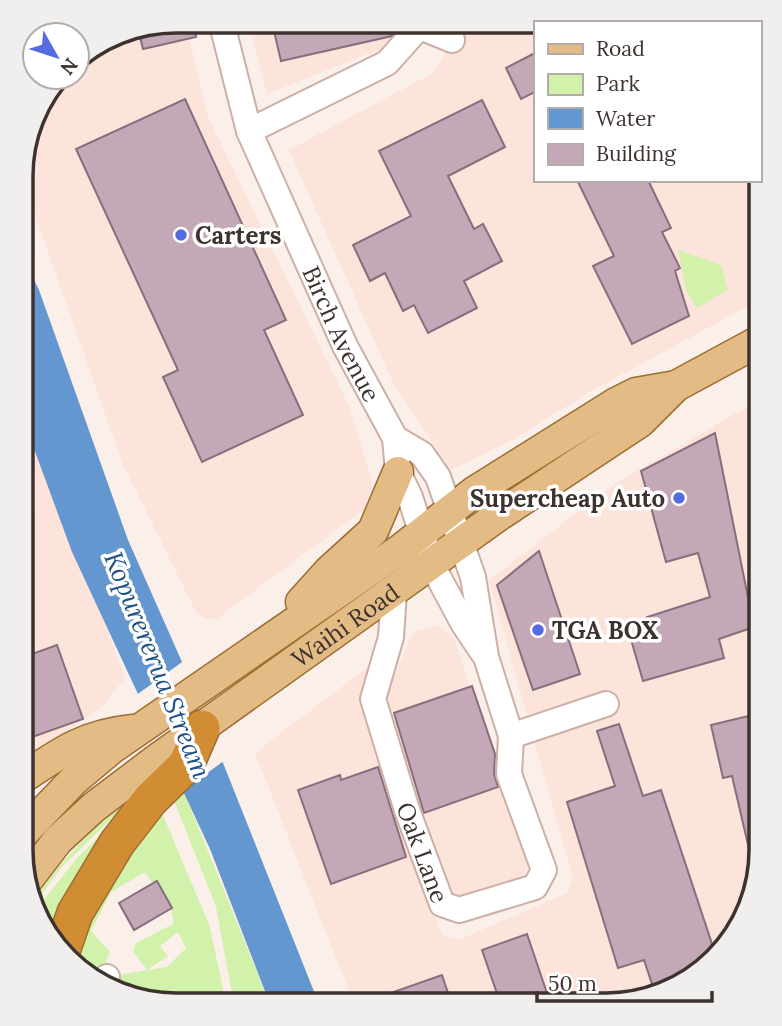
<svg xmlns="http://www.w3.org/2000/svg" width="782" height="1026" font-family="Lora,serif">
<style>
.built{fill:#fce4db}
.green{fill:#d2f1aa}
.water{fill:#6497cf}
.pier{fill:#fbefea}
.building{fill:#c4a8b8;stroke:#886e7d;stroke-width:2}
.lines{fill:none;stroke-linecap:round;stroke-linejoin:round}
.minor-casing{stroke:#cdb0a5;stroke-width:28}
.major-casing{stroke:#9d6d31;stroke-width:33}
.highway-casing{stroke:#9d6d31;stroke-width:38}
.minor{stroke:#fff;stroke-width:24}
.major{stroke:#e3bb85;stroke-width:30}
.highway{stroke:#d08d33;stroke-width:35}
.poi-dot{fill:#546be1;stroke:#fff;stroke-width:2.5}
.labels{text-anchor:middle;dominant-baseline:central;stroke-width:7;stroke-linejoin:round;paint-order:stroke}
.poi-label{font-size:24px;font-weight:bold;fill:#3e322e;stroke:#fff;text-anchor:start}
.street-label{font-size:24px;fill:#3e322e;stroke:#fff}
.water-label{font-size:26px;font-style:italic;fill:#1d5287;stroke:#fff}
.rim{fill:none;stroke:#3e322e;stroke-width:3.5}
</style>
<rect width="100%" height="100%" fill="#fbefea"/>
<g class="built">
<path d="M535 24V180H759V169L761 299 588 393 514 439 451 470 394 385 289 150 431 74 445 54 452 25Z"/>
<path d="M405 25 398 42 267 94 250 28Z"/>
<path d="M126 29H187L208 117 350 408 372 482 367 507 217 619H204L195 610 123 465 22 178V156L42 99 60 77H77V58Z"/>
<path d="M22 402 125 678 100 709 21 761Z"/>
<path d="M761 403V860L735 936 675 989 606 1005 354 1004 255 753 372 664 365 687 366 720 442 935 458 940 567 893 573 879 489 580 612 486 734 414Z"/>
<path d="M439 625 454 639 531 864 524 874 516 879 460 900 449 896 380 710 413 632Z"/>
</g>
<g class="green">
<path d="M678 250 721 265 728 289 697 308 686 290Z"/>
<path d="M145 786 60 869 34 905 33 900C65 855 102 819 145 786Z"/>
<path d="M184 792 270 1004H234L216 907 175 803Z"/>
<path d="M162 813 210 927 226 1004H156L110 986 123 974 167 967 186 948 178 932 160 946 168 956 147 970 133 951 136 943 173 924V915L145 872 111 892 91 931 110 952 97 982 90 979 73 959C92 917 123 836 162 813Z"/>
<path d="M112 824 56 940 37 919 35 911 77 858Z"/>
</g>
<path class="water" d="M22 255 39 290 128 540 190 680 319 1004H270L210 849 72 552 22 416Z"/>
<path class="pier" d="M185 660 225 760 180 793 135 696Z"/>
<g class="building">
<path d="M398 26 392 36 281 61 273 27Z"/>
<path d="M195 28 196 37 143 49 138 29Z"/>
<path d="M535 53V92L521 99 506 68Z"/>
<path d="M185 99 286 320 264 330 303 415 202 462 163 377 178 370 76 149Z"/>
<path d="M482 100 505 147 448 176 474 229 483 224 502 261 464 281 477 308 428 333 414 305 403 311 385 273 370 281 353 245 411 216 379 151Z"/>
<path d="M577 180H648L671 228 662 232 680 268 675 271 689 316 632 344 593 266 614 256Z"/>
<path d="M715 433 754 627 719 639 724 658 643 681 632 643 647 617 710 597 698 553 666 562 641 471Z"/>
<path d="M539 551 580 674 533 690 497 585Z"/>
<path d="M57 645 83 719 21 741V658Z"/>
<path d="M472 686 495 754 494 774 498 787 424 813 394 713Z"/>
<path d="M761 713V860L759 865 753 866 732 776 723 778 711 725Z"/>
<path d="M619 724 643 796 661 790 715 953 675 989 655 993 644 960 618 968 567 802 615 786 597 731Z"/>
<path d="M378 767 406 857 331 884 298 790 340 775 341 780Z"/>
<path d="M157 881 172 908 134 930 119 903Z"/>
<path d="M527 934 551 1005H501L482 950Z"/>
<path d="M442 975 452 1005 366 1004 365 1002Z"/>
</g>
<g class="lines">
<defs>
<g id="minor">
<path d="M420 27 452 40"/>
<path id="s1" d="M223 28 249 131 345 346 395 438 398 472 410 497 432 565 463 623 483 653"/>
<path d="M249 131 387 63 421 25"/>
<path id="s2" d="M394 592 391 637 373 699 407 810 442 904 459 910 535 887 544 870 509 774 511 736 486 657 473 577 450 511 438 477 422 454 395 438"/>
<path d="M511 736 606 704"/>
<path d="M104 984 107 977"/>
</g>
<g id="major">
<path d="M301 602 329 571 373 531 398 472"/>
<path d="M21 779C61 752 84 735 133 730"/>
<path d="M21 835 73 781 111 749 401 549 474 492 616 403 636 393 676 386"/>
<path id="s3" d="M28 879 58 840 94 807 156 760 498 516 640 422 676 386 761 340"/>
</g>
<path id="highway" d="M63 948 75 913 117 843 151 799 186 765 202 728"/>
</defs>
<use href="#minor" class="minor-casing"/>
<use href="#major" class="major-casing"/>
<use href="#highway" class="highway-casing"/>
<use href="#minor" class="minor"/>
<use href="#major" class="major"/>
<use href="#highway" class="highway"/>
</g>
<g class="poi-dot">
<circle cx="181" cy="235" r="7"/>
<circle cx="679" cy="498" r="7"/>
<circle cx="538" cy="630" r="7"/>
</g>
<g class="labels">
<g class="poi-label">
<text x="195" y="235">Carters</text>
<text x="665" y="498" text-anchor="end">Supercheap Auto</text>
<text x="552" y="630">TGA BOX</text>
</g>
<g class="street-label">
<text stroke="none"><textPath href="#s1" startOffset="329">Birch Avenue</textPath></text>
<text stroke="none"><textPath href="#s3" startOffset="408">Waihi Road</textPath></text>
<text stroke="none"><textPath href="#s2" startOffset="271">Oak Lane</textPath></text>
</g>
<g class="water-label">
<text transform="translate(158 665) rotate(68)">Kopurererua Stream</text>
</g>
</g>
<path d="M0 0H782V1026H0ZM176 33H606A143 143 0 0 1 749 176V850A143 143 0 0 1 606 993H176A143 143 0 0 1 33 850V176A143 143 0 0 1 176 33Z" fill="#f0efee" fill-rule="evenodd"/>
<path class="rim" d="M176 33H606A143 143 0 0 1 749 176V850A143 143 0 0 1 606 993H176A143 143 0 0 1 33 850V176A143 143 0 0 1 176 33Z"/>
<rect x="534" y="21" width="228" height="161" fill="#ffffff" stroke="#b2adab" stroke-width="2"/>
<rect x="548" y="44" width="35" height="10" fill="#e3bb85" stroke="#b2adab" stroke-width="2"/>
<text x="596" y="56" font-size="21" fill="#3e322e">Road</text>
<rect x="548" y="74" width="35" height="21" fill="#d2f1aa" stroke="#b2adab" stroke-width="2"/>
<text x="596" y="91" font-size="21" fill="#3e322e">Park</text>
<rect x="548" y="108" width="35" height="21" fill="#6497cf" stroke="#b2adab" stroke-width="2"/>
<text x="596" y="126" font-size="21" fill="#3e322e">Water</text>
<rect x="548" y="144" width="35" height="21" fill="#c4a8b8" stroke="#b2adab" stroke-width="2"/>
<text x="596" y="161" font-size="21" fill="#3e322e">Building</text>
<g transform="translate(56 56) rotate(129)"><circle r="33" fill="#ffffff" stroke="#b2adab" stroke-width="2"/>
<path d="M0-5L12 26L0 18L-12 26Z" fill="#546be1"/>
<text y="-10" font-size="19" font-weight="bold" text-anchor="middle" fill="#3e322e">N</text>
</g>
<path d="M537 991v10h175v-10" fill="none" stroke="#3e322e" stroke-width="3.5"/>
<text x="548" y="991" font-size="21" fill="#3e322e" stroke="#ffffff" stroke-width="5" paint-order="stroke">50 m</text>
</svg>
